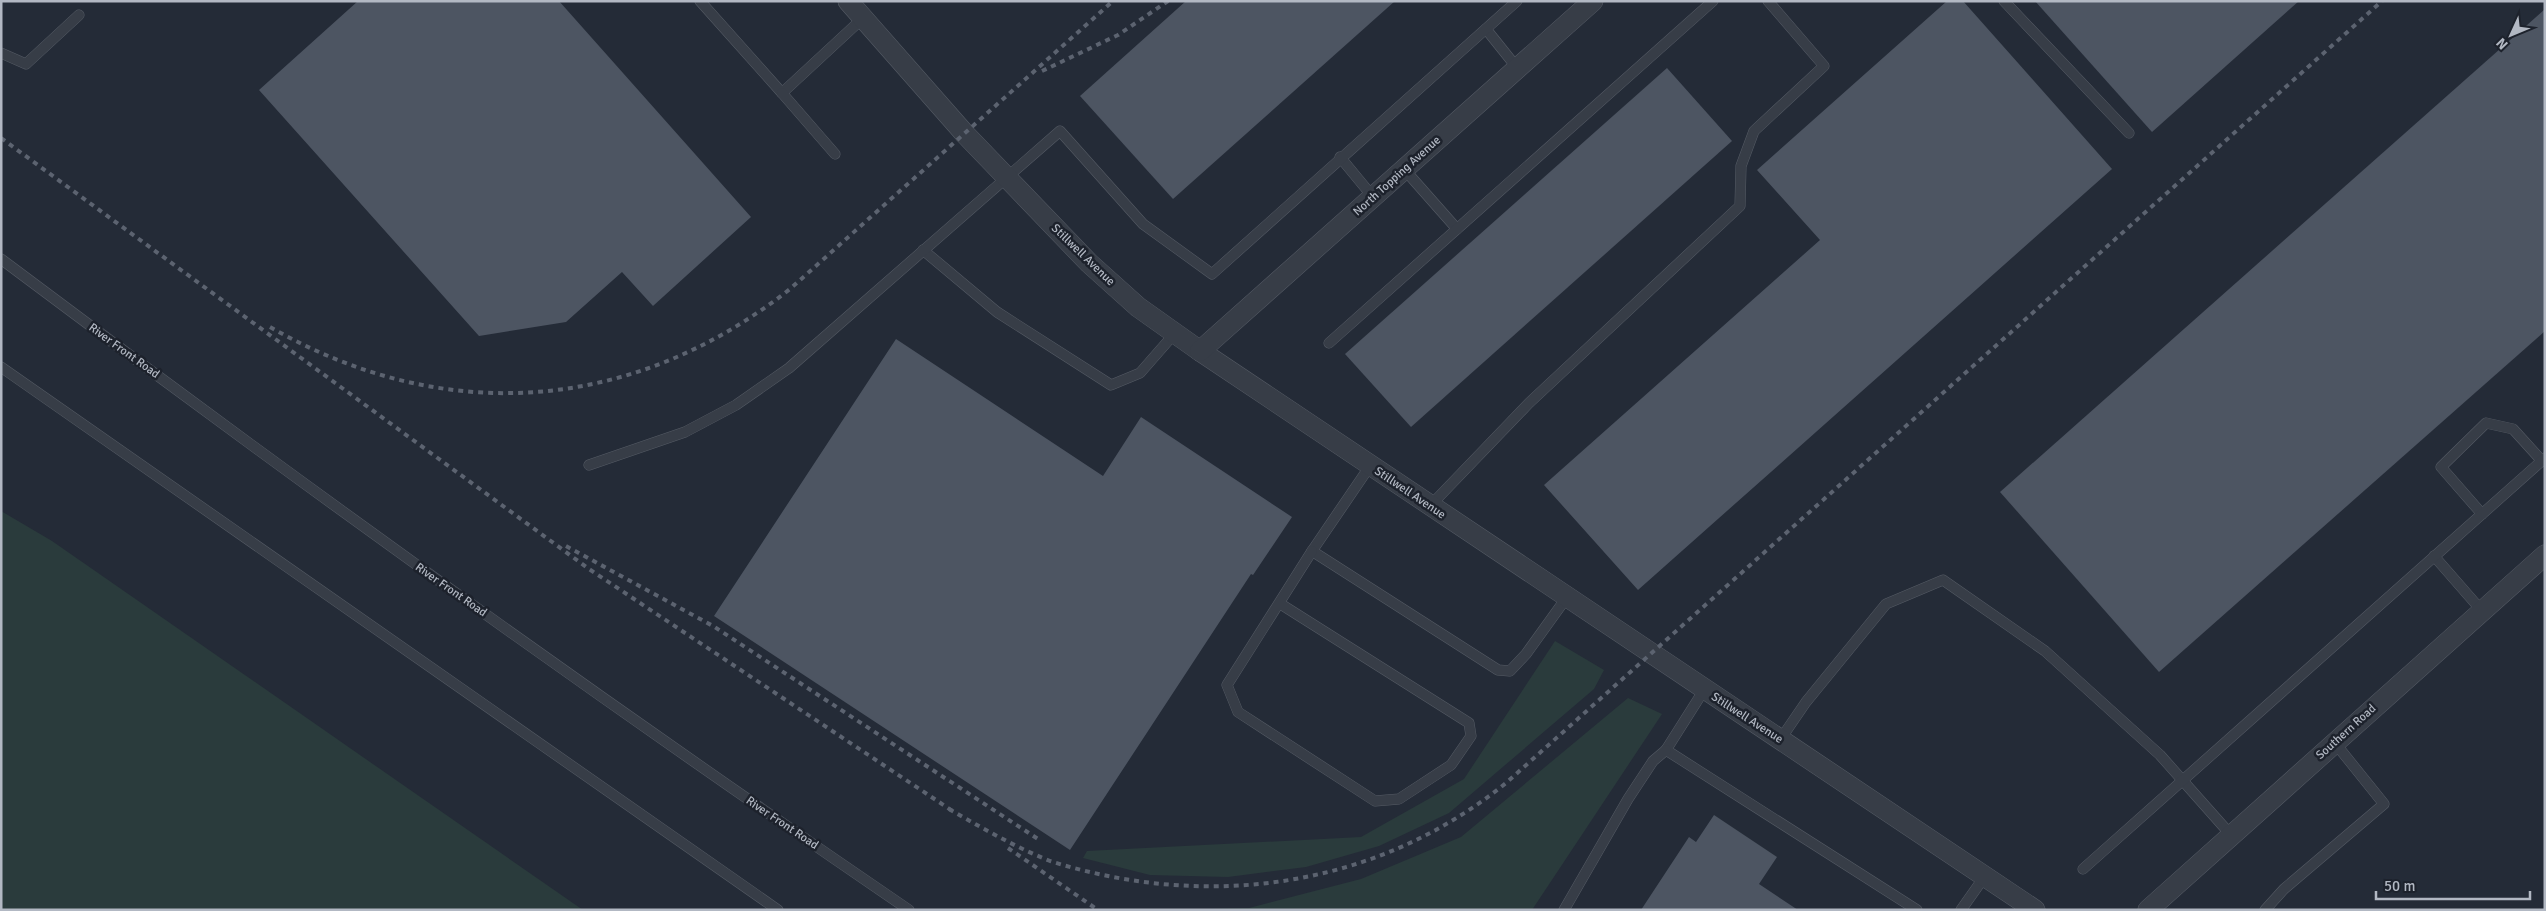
<svg xmlns="http://www.w3.org/2000/svg" width="2546" height="911" font-family="Signika,sans-serif">
<style>
.green{fill:#2a3b3c}
.building{fill:#4d5562}
.lines{fill:none;stroke-linecap:round;stroke-linejoin:round}
.lane-casing{stroke:#555b65;stroke-width:11}
.street-casing{stroke:#555b65;stroke-width:21}
.lane{stroke:#373d47;stroke-width:10}
.street{stroke:#373d47;stroke-width:20}
.rail{stroke:#5c6370;stroke-width:4;stroke-dasharray:5 5;stroke-linecap:butt}
.labels{text-anchor:middle;dominant-baseline:central;stroke-width:5;stroke-linejoin:round;paint-order:stroke}
.street-label{font-size:12px;fill:#b2b8c3;stroke:#1d222c}
</style>
<rect width="100%" height="100%" fill="#242b37"/>
<g class="green">
<path d="M1 511 52 541 583 910H1Z"/>
<path d="M1555 641 1604 670 1594 689 1449 813 1379 846 1306 867 1228 877 1150 875 1083 858 1087 851 1361 837 1464 779Z"/>
<path d="M1628 698 1662 714 1532 910H1171L1249 908 1361 879 1461 837Z"/>
</g>
<g class="building">
<path d="M358 1H559L751 217 653 306 622 272 566 322 479 336 259 90Z"/>
<path d="M1186 1H1395L1173 199 1080 96Z"/>
<path d="M1947 1H1963L2112 169 1638 590 1544 485 1820 240 1757 170Z"/>
<path d="M2035 1H2299L2152 132Z"/>
<path d="M2545 9V331L2159 672 2000 492Z"/>
<path d="M1667 68 1732 141 1411 427 1345 354Z"/>
<path d="M896 339 1103 476 1141 417 1292 517 1253 575 1251 574 1070 850 714 616Z"/>
<path d="M1714 815 1777 857 1759 884 1798 910H1641L1689 837 1696 842Z"/>
</g>
<g class="lines">
<defs>
<g id="lane">
<path d="M700 1 782 93 863 18"/>
<path d="M2004 1 2129 133"/>
<path d="M1486 29 1518 69"/>
<path d="M1 53 26 64 79 15"/>
<path d="M782 93 835 154"/>
<path d="M1340 157 1373 197"/>
<path d="M1404 169 1457 229"/>
<path d="M923 250 997 312 1111 385 1140 373 1175 333"/>
<path d="M1 259C299 483 601 700 909 910"/>
<path d="M1329 343 1713 1"/>
<path d="M1 367 778 910"/>
<path d="M589 465 685 432 736 405 789 368 1060 131 1143 224 1212 274 1517 1"/>
<path d="M1370 466 1312 551 1498 670 1510 671 1526 654 1567 597"/>
<path d="M1430 506 1529 403 1740 206 1741 166 1754 131 1824 66 1768 1"/>
<path d="M2482 514 2441 467 2486 423 2513 429 2542 461"/>
<path d="M2434 556 2482 611"/>
<path d="M1279 603 1469 723 1471 736 1451 765 1399 799 1375 801 1238 712 1227 685 1312 551"/>
<path d="M1704 690 1666 750 1917 910"/>
<path d="M1780 740 1806 702 1886 604 1943 580 2045 651 2160 755 2231 835"/>
<path d="M2083 869 2545 458"/>
<path d="M1564 910 1628 799 1653 761 1666 750"/>
<path d="M1961 910 1985 876"/>
<path d="M2265 910 2284 889 2384 804 2335 743"/>
</g>
<g id="street">
<path d="M848 1 965 134 1089 263 1138 307 1200 351 2035 910"/>
<path d="M1200 351 1593 1"/>
<path d="M2148 910 2545 555"/>
</g>
</defs>
<use href="#lane" class="lane-casing"/>
<use href="#street" class="street-casing"/>
<use href="#lane" class="lane"/>
<use href="#street" class="street"/>
<g class="rail">
<path d="M1042 71 1118 35 1168 1"/>
<path d="M1 138 589 569 954 812"/>
<path d="M270 327C444 427 632 413 790 289L1113 1"/>
<path d="M566 546 713 626 1041 841"/>
<path d="M949 809C982 828 1015 847 1050 861 1208 911 1376 888 1506 783L2382 1"/>
<path d="M1008 848 1098 910"/>
</g>
</g>
<g class="labels">
<g class="street-label">
<text transform="translate(1397 176) rotate(-42)">North Topping Avenue</text>
<text transform="translate(1083 255) rotate(44)">Stillwell Avenue</text>
<text transform="translate(124 351) rotate(36)">River Front Road</text>
<text transform="translate(1410 493) rotate(34)">Stillwell Avenue</text>
<text transform="translate(451 590) rotate(35)">River Front Road</text>
<text transform="translate(1747 718) rotate(33)">Stillwell Avenue</text>
<text transform="translate(2346 732) rotate(-42)">Southern Road</text>
<text transform="translate(782 823) rotate(34)">River Front Road</text>
</g>
</g>
<rect width="2546" height="911" fill="none" stroke="#b2b8c3" stroke-width="5"/>
<g transform="translate(2511 35) rotate(226)" stroke="#1d222c" stroke-width="4" paint-order="stroke">
<path d="M0-4L9 19L0 12L-9 19Z" fill="#b2b8c3"/>
<text y="-8" font-size="14" font-weight="bold" text-anchor="middle" fill="#b2b8c3">N</text>
</g>
<path d="M2376 891v8h154v-8" fill="none" stroke="#b2b8c3" stroke-width="2.5"/>
<text x="2384" y="891" font-size="15" fill="#b2b8c3" stroke="#1d222c" stroke-width="4" paint-order="stroke">50 m</text>
</svg>
